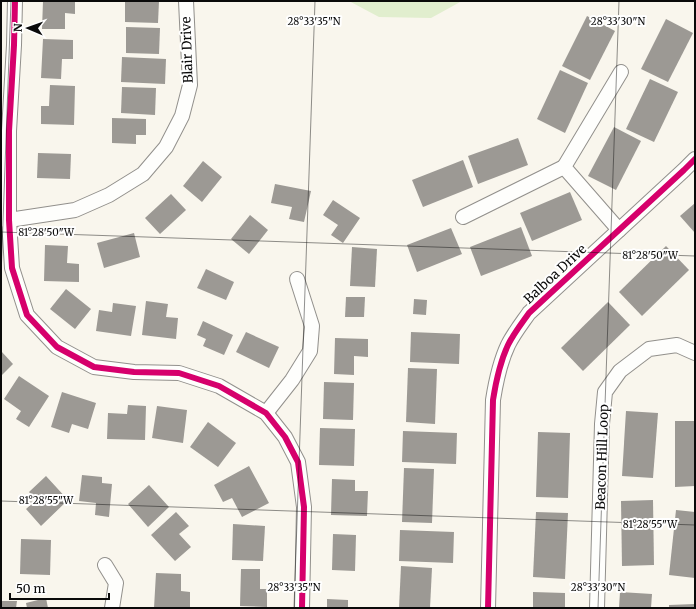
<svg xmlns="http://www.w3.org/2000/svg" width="696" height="609" font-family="Merriweather,serif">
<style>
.green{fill:#e1eece}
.building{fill:#9c9994}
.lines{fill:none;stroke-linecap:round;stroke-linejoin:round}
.minor-casing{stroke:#92908c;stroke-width:16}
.minor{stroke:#fefefc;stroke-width:14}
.cycleway-casing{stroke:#fff;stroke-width:8}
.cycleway{stroke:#d6006c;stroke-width:6}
.ticks{fill:none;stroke:#0a0a0a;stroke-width:1;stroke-opacity:0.45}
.labels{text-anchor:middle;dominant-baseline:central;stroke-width:4;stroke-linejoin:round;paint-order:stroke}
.street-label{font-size:13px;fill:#0a0a0a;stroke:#fff}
.ticks-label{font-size:10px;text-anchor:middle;fill:#0a0a0a;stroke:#fff;stroke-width:4;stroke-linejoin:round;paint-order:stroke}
</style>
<rect width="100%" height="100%" fill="#f9f6ed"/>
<path class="green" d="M349 1H462L431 18 379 17Z"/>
<g class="building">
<path d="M43 1H75V14L65 13V29H42Z"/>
<path d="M125 1H159L158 23 125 22Z"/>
<path d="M587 16 615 31 590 80 562 66Z"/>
<path d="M666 19 693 33 668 82 641 69Z"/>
<path d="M126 27 160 28 159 54 126 53Z"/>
<path d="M43 39 73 40V59H62L61 79 41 78Z"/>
<path d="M122 57 166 59 165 84 121 82Z"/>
<path d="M560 70 588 83 565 133 537 119Z"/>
<path d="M650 79 678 92 654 142 626 129Z"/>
<path d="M50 85 75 86 74 125 41 124V106H49Z"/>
<path d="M122 87 156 88 155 115 121 113Z"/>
<path d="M112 118 146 119V135H136V144L112 143Z"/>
<path d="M614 127 641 141 616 190 588 176Z"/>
<path d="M518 138 528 165 478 184 468 156Z"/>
<path d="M38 153 71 154 70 179 37 178Z"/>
<path d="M463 160 473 187 423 207 412 180Z"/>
<path d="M203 161 222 177 202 202 183 186Z"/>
<path d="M275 184 311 191 304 222 289 219 292 207 271 203Z"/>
<path d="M570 192 582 220 532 241 520 213Z"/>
<path d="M171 194 186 210 160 234 145 218Z"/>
<path d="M333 200 360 218 343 243 331 235 338 225 323 215Z"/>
<path d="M695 203V233L680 216Z"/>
<path d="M250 215 268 230 249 254 231 239Z"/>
<path d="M521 227 532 256 481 276 470 247Z"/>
<path d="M451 228 462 254 417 272 407 245Z"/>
<path d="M134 233 140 257 104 268 97 243Z"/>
<path d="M45 245 68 246 67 263 79 264V282L44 281Z"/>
<path d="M666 246 689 270 642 316 619 292Z"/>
<path d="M352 247 377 249 375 287 350 286Z"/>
<path d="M206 269 234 282 226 300 197 288Z"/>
<path d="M66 289 91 309 75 329 50 309Z"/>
<path d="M346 297H365L364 317H345Z"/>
<path d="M414 299 427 300 426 315 413 314Z"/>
<path d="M146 301 168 304 166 317 178 318 176 339 142 335Z"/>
<path d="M608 302 630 325 583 371 561 348Z"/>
<path d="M113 303 136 306 131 336 96 331 99 310 112 312Z"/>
<path d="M203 321 233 335 224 355 203 346 206 339 197 335Z"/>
<path d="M246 332 279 347 269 368 236 352Z"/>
<path d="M411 332 460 334 459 364 410 362Z"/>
<path d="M335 338 368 339V357L354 356V375L334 374Z"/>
<path d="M1 351 13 364 1 376Z"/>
<path d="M408 368 437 369 435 424 406 422Z"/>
<path d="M19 376 49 396 29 427 16 419 21 411 4 399Z"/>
<path d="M324 382 354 383 353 420 323 419Z"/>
<path d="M62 392 96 403 88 429 72 424 69 433 51 427Z"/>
<path d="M128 405 146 406 145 440 107 439 108 413 127 414Z"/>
<path d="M157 406 187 410 183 443 152 438Z"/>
<path d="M626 411 658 413 653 478 622 476Z"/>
<path d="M675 421H695V486L675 487Z"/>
<path d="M208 422 236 443 218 467 190 447Z"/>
<path d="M320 428 355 429 354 466 319 465Z"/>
<path d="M403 431 457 433 456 464 402 462Z"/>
<path d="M538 432 570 433 568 498 536 497Z"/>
<path d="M249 466 269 503 242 517 232 498 223 502 214 485Z"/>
<path d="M404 468 434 469 432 523 402 522Z"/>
<path d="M82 475 102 477V483L112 484 109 517 95 515 96 503 79 501Z"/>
<path d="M46 476 68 500 41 526 26 509 36 500 29 492Z"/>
<path d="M332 479 355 480V491H368L367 516 331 515Z"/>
<path d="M149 485 169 507 148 527 128 504Z"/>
<path d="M653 500 654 565 622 566 621 501Z"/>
<path d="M676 510 695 512V578L669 575Z"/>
<path d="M176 512 189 526 179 534 191 547 175 561 151 535Z"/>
<path d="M536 512 568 513 565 579 533 577Z"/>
<path d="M233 524 265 526 263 561 232 560Z"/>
<path d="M400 530 454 532 453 563 399 561Z"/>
<path d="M333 534 356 535 355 571 332 570Z"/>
<path d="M21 539 51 540 50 575 20 574Z"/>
<path d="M401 566 432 568 430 608H399Z"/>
<path d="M241 569H260V589H267V607L240 606Z"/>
<path d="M156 573 181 574V591L190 592V608H154Z"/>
<path d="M533 592 565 593V608H533Z"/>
<path d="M620 592 652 594 651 608H619Z"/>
<path d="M46 598 48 608H27L26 603Z"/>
<path d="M327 599 348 600V608H327Z"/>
<path d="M1 601H17L16 608H1Z"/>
<path d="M695 604V608H669V605Z"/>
</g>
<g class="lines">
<defs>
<g id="minor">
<path d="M15 1 14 45 9 131V220L12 268 27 315 57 347 94 367 134 372 179 373 219 386 266 413 285 437 298 462 304 507 302 608"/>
<path d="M463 217 564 167"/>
<path d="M1 219 9 220 75 210 109 195 143 174 166 147 182 116 190 85 186 1"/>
<path d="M619 230 564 167 621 72"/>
<path d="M266 413 292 380 310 351 312 326 297 279"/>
<path d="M105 565 116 583 112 608"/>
<path d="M488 608 493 400C496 381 500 362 508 345 514 333 522 323 529 313L684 170 695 159"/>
<path d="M597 608 602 424 605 392 620 371 649 349 677 345 695 353"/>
</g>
</defs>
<use href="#minor" class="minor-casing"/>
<use href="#minor" class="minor"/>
<defs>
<g id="cycleway">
<path d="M15 1 14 45 9 131V220L12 268 27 315 57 347 94 367 134 372 179 373 219 386 266 413 285 437 298 462 304 507 302 608"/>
<path d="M488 608 493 400C496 381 500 362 508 345 514 333 522 323 529 313L684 170 695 159"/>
</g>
</defs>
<use href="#cycleway" class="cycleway-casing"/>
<use href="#cycleway" class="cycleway"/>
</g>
<path class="ticks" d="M1 232 695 256M1 277 11 1M1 501 695 525M294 608 315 1M598 608 619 1"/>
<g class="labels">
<g class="street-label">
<text transform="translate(187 50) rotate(-92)">Blair Drive</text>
<text transform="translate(555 274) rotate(-43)">Balboa Drive</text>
<text transform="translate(602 457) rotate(-88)">Beacon Hill Loop</text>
</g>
</g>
<g class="ticks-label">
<text x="314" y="25">28°33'35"N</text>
<text x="618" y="25">28°33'30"N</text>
<text x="46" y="236">81°28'50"W</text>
<text x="650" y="259">81°28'50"W</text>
<text x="46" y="504">81°28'55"W</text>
<text x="650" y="528">81°28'55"W</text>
<text x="294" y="591">28°33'35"N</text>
<text x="598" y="591">28°33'30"N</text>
</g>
<rect width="696" height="609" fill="none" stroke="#0a0a0a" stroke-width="4"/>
<g transform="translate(28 28) rotate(272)" stroke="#ffffff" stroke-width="3" paint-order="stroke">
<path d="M0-3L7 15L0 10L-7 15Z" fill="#0a0a0a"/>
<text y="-6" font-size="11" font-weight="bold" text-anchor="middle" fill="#0a0a0a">N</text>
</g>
<path d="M10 593v6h99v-6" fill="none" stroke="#0a0a0a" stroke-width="2"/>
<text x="16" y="593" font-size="12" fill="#0a0a0a" stroke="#ffffff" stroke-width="3" paint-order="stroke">50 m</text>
</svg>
